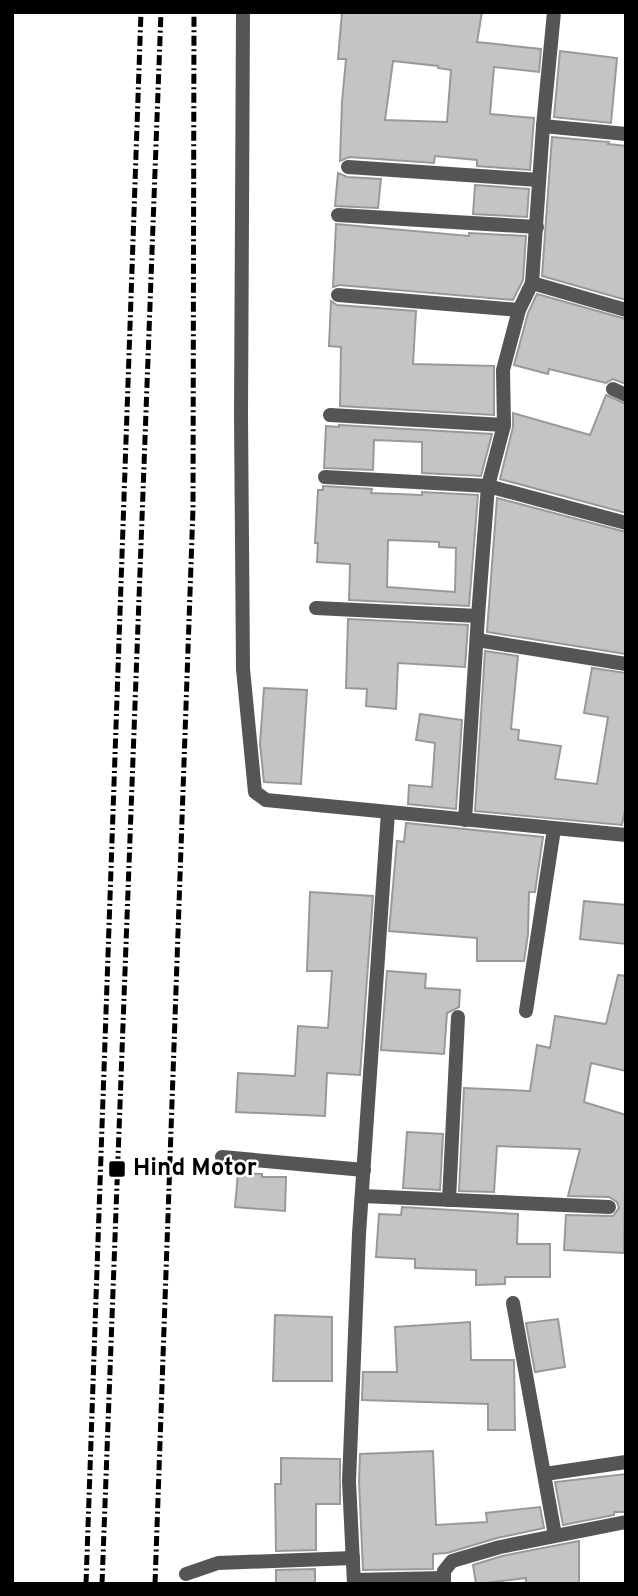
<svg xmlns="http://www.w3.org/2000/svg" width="638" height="1596" font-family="Overpass,sans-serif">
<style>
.building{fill:#c4c4c4;stroke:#999;stroke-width:2;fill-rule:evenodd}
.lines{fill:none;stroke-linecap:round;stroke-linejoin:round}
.minor{stroke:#555;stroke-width:14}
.rail{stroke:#000;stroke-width:5;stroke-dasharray:10 3.5 2 3.5;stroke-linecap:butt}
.poi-dot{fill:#000;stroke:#fff;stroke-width:2.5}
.labels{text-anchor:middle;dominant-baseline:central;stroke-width:5;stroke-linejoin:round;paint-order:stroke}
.poi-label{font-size:24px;font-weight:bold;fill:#000;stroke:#fff;text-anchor:start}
</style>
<rect width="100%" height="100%" fill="#fff"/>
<g class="building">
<path d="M342 12H482L477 42 541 49 539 72 494 67 490 114 534 118 530 170 477 166V160L435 156 434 163 349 157 340 161 342 102 346 59H338ZM393 61 438 66V68L451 70 447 122 385 120Z"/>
<path d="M560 51 617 58 611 123 554 117Z"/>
<path d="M552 137 609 142 608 144 626 146V300L542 276Z"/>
<path d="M338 173 347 177 381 179 378 208 335 206Z"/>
<path d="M475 185 529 189 527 217 473 214Z"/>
<path d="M336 224 469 236V233L526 236 523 280 513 300 339 285 333 287Z"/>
<path d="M537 294 626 319V384L613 379 606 383 549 369 548 374 514 365 528 313Z"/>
<path d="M331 301 337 305 416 311 413 364 494 366V415L340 406 341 347 329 346Z"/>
<path d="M606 395 626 404V513L500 479 513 427V413L590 435Z"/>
<path d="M339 425 492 434 481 476 422 473V442L374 440 373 470 324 468 326 426 339 427Z"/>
<path d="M323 486 372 489 371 493 422 495V492L478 495 469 606 349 600 350 564 317 562 318 543H315L318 490H323ZM388 540 439 542V547L456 548 455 592 387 587Z"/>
<path d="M497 498 626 532V654L487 632Z"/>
<path d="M348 619 468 625 465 667 398 663 396 709 366 706 367 689 346 688Z"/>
<path d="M485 651 518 656 511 729 519 730 518 740 561 746 555 779 597 784 608 717 584 713 592 668 626 673V805L622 825 475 811Z"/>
<path d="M264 688 307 690 301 784 264 782 260 744Z"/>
<path d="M420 714 462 720 456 809 408 804 409 785 432 787 435 743 416 740Z"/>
<path d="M406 823 543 837 535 892H529L528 934 524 961H477V938L389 931 397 841 404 842Z"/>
<path d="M310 892 373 896 360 1075 327 1073 325 1116 236 1112 238 1073 295 1076 298 1026 328 1028 332 971H307Z"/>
<path d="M584 901 626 905V944L580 939Z"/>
<path d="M387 971 426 974 425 988 460 990 459 1007 447 1013 444 1054 381 1050Z"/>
<path d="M618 975 626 976V1071L591 1063 584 1102 626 1115 624 1253 564 1250 566 1215 613 1216 619 1208 617 1202 609 1197 568 1196 580 1149 497 1146 494 1192 459 1191 464 1088 530 1091 537 1045 550 1048 555 1016 606 1024Z"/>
<path d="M407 1132 443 1134 440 1190 403 1188Z"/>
<path d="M238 1173 262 1174V1177H286L285 1211 235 1207Z"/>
<path d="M402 1207 518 1214 517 1244H550V1277H505V1284L476 1285V1270L415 1268V1259L376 1257 379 1214 401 1215Z"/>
<path d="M275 1315 332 1317V1381H273Z"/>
<path d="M558 1319 565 1367 535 1372 526 1323Z"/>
<path d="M470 1322 471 1360H514L515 1430H488V1404L362 1400 363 1372H397L395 1327Z"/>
<path d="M433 1451 436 1525 487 1522 486 1513 540 1507 544 1528 497 1538 447 1553 433 1554V1569L363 1570 359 1481 360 1454Z"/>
<path d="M281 1458 340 1459V1504H316V1550L276 1551 275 1484H281Z"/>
<path d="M626 1474V1512H614V1515L563 1525 555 1482Z"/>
<path d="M579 1541V1584L526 1583V1578L476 1584 473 1565 502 1556Z"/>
<path d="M315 1569V1584H276V1570Z"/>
</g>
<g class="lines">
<g class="minor">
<path d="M243 12 241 415 243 669 255 792 266 800 626 835"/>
<path d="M543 126 626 134"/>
<path d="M348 167 539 180"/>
<path d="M338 215 537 227"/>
<path d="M532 283 626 310"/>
<path d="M338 295 519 310"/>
<path d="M613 389 626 395"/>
<path d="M330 415 504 425"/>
<path d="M325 477 488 486 626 523"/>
<path d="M316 608 478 616"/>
<path d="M477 640 626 664"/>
<path d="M465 820 478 616 488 486 504 425 503 370 519 310 532 283 543 126 554 12"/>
<path d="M526 1011 554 829"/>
<path d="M222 1157 364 1170"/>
<path d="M362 1196 609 1207"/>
<path d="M449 1200 458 1017"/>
<path d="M513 1303 555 1535"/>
<path d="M545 1474 626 1462"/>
<path d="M186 1574 218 1563 353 1558"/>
<path d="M354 1580 444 1578"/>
<path d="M354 1584 349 1481 359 1234 388 812"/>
<path d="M444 1584V1571L452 1561 500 1547 626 1522"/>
</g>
<g class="rail">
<path d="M86 1584 141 12"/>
<path d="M102 1584 161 12"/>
<path d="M155 1584 193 508 194 12"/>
</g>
</g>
<rect class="poi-dot" x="108" y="1160" width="18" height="18" rx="3.5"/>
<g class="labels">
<g class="poi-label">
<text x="133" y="1169">Hind Motor</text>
</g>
</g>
<rect width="638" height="1596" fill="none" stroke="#000000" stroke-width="28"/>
</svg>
